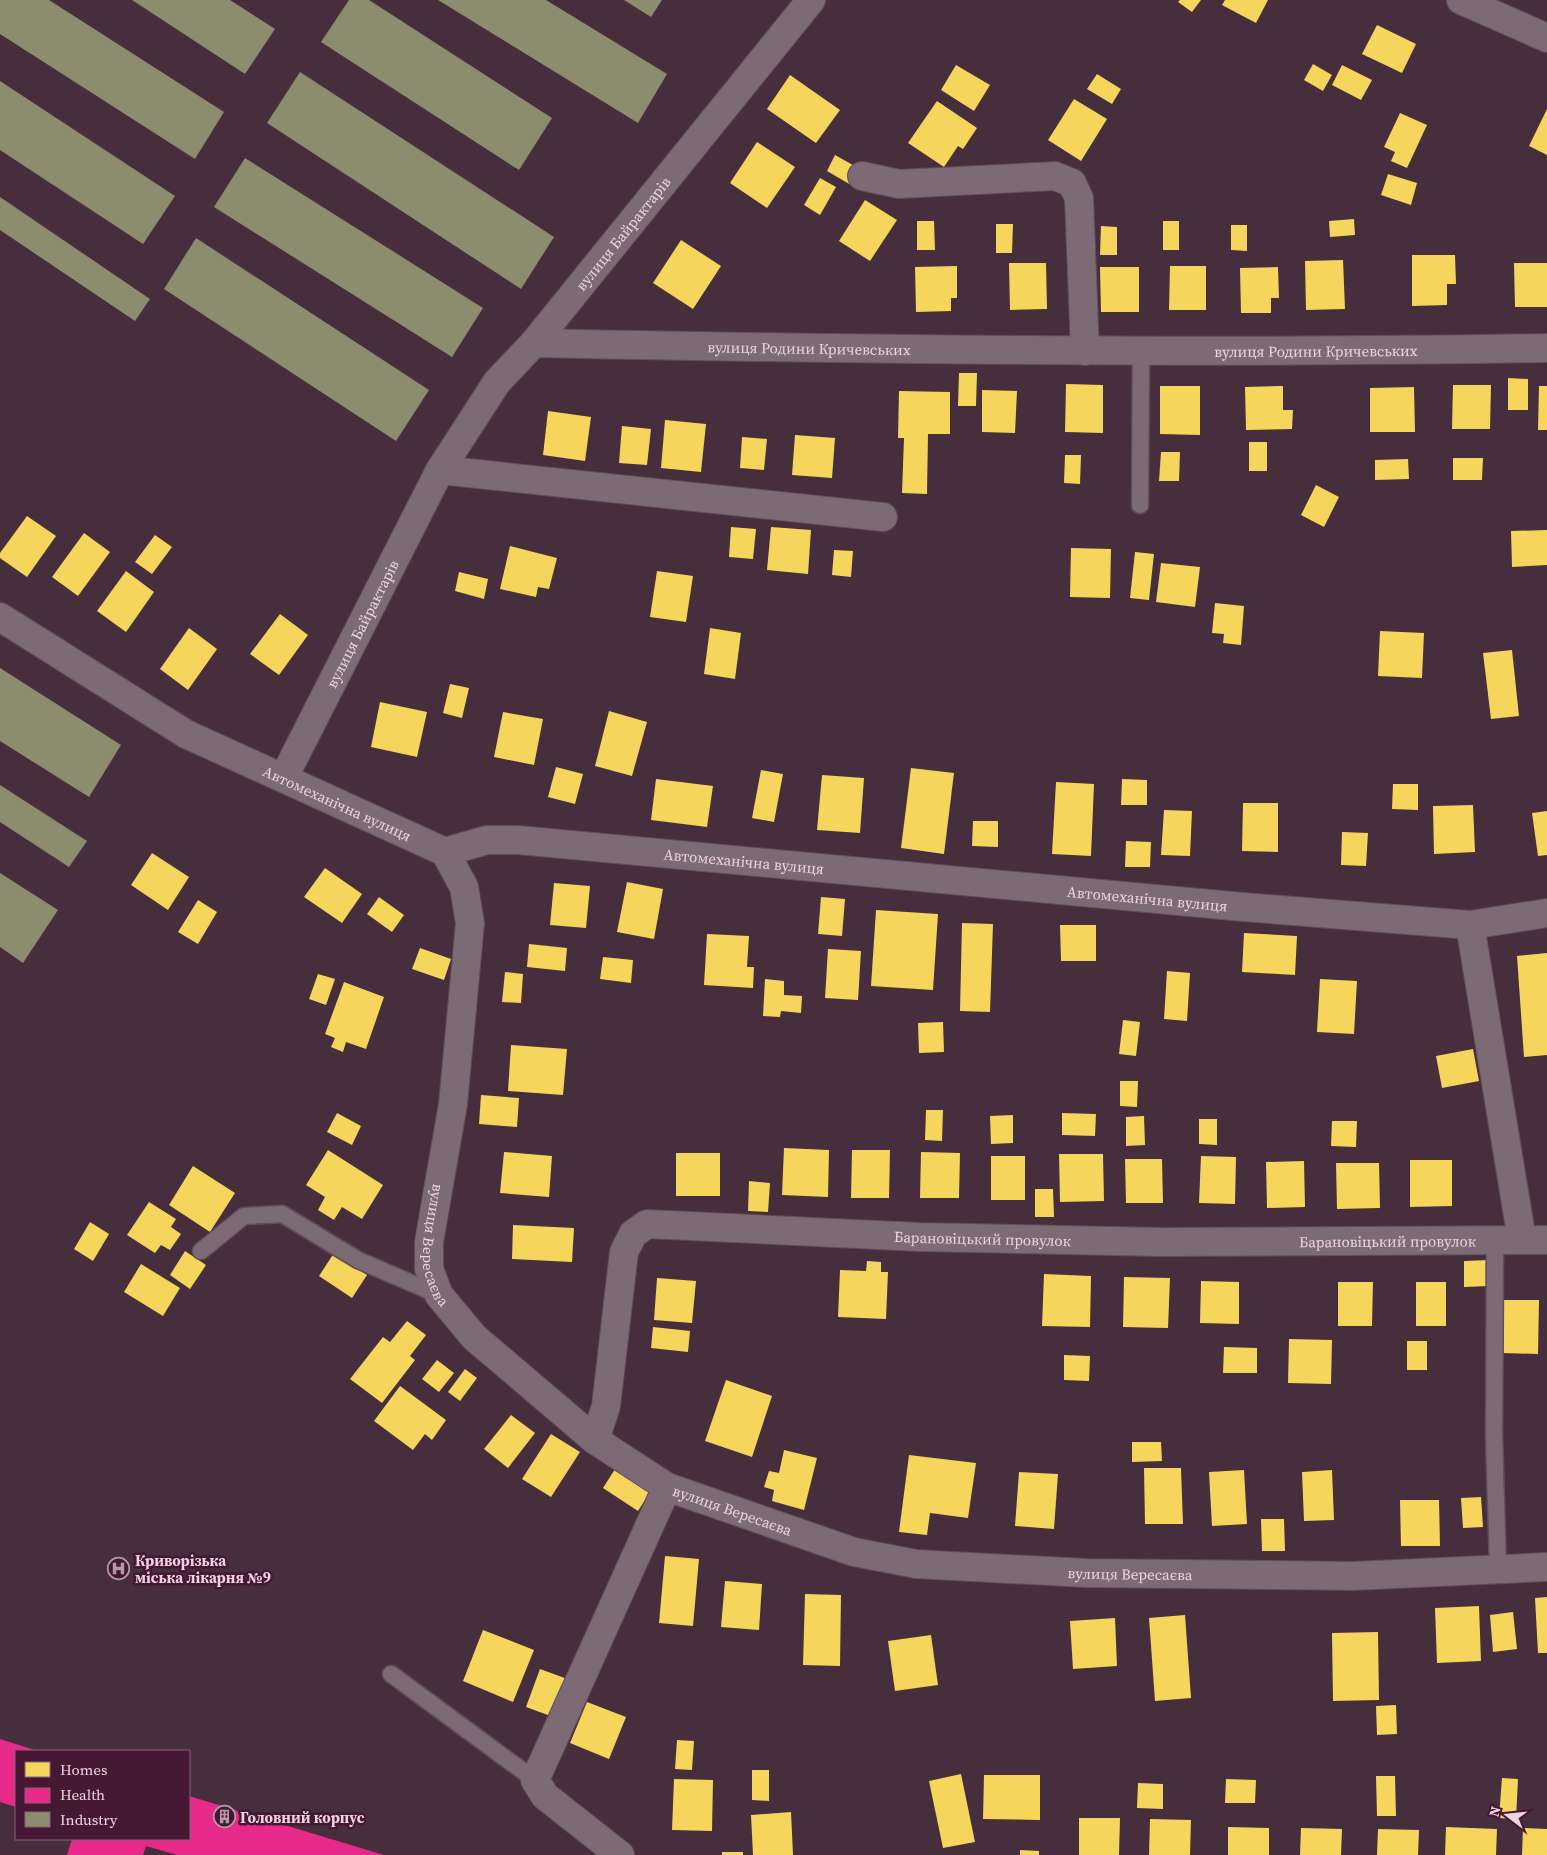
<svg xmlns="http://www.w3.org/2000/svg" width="1547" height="1855" font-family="'Source Serif 4',serif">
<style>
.homes{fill:#f6d55c}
.health{fill:#e7298a}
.industry{fill:#8c8c6e}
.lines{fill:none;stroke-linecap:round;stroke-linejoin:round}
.lane-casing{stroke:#614c58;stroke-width:19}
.street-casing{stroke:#614c58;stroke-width:30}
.lane{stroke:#7c6a74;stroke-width:16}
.street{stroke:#7c6a74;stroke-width:28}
.labels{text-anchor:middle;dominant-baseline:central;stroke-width:5;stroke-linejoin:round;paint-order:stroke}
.street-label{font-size:15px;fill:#f0d3e2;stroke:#451934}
.poi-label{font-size:15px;font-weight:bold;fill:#f0d3e2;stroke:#451934;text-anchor:start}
</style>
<rect width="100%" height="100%" fill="#462e3c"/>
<g class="homes">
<path d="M1180 0H1201L1192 12 1178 2Z"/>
<path d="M1225 0H1268L1256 23 1222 5Z"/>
<path d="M1377 25 1416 44 1402 73 1362 54Z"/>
<path d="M1313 64 1332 75 1323 91 1304 80Z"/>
<path d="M956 65 990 85 974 111 941 90Z"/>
<path d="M1342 65 1372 80 1361 100 1332 85Z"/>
<path d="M1097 74 1121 89 1112 104 1087 89Z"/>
<path d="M790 75 840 110 816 143 767 109Z"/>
<path d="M1074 99 1107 119 1081 161 1048 140Z"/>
<path d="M937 101 977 128 963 149 958 146 944 167 908 143Z"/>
<path d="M1547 109V155L1529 146Z"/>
<path d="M1400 113 1427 125 1407 168 1391 161 1395 152 1384 147Z"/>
<path d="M757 142 795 167 767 208 730 183Z"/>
<path d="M835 155 860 169 851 185 827 171Z"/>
<path d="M1388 174 1417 183 1411 205 1381 195Z"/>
<path d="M820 178 836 187 820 215 804 205Z"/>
<path d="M865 200 897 220 870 261 839 241Z"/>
<path d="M1354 219 1355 235 1330 237 1329 221Z"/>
<path d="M917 221H934L935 250H917Z"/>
<rect x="1163" y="221" width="16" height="29"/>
<path d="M996 224H1013L1012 253H996Z"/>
<path d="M1231 225H1247V251L1231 250Z"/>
<path d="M1101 226 1117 227V255H1100Z"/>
<path d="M681 240 721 266 693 309 653 283Z"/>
<path d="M1412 255H1455L1456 284H1447V305L1412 306Z"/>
<path d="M1343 260 1345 309 1306 310 1305 261Z"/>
<path d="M1009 263H1046L1047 309 1010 310Z"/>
<path d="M1514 263H1547V307H1515Z"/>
<path d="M957 266V298H951V311L916 312 915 267Z"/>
<path d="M1170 266H1206V310H1169Z"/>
<path d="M1100 267H1139V312H1101Z"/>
<path d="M1278 267 1279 298H1271V313H1241L1240 268Z"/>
<path d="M959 373H977L976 406H958Z"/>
<path d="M1508 378 1528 379V410H1508Z"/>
<path d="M1066 384 1103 385V433L1065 432Z"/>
<path d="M1453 385H1491L1490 429H1452Z"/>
<path d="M1160 386H1200V435L1160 434Z"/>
<path d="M1283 386V410H1293L1292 429 1246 430 1245 387Z"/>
<path d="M1539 386H1547V430H1538Z"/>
<path d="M1414 387 1415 432H1370V388Z"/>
<path d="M982 390 1017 391 1015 433 982 432Z"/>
<path d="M899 391 950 392V434H928L927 494 902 493 904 438H898Z"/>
<path d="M548 411 591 417 585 461 543 455Z"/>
<path d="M665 420 706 424 701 472 661 468Z"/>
<path d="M622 426 651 429 647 465 619 463Z"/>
<path d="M795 435 835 438 832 478 792 475Z"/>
<path d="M742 437 767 439 764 470 740 468Z"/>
<rect x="1249" y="442" width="18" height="29"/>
<path d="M1161 452H1180L1179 481H1159Z"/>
<path d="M1065 455H1081L1080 484 1064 483Z"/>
<path d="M1453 458H1483L1482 480H1453Z"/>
<path d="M1408 459 1409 479 1375 480V460Z"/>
<path d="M1316 485 1339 497 1324 527 1301 515Z"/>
<path d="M27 516 56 536 27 577 0 558V553Z"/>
<path d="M731 527 756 529 753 559 729 557Z"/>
<path d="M771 527 811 530 808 574 767 570Z"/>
<path d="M1547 530V565L1512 567 1511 531Z"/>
<path d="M84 533 110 552 78 596 52 577Z"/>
<path d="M155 535 172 547 152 574 135 562Z"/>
<path d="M510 546 557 558 549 589 538 587 536 597 500 589Z"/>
<path d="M1071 548 1111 549 1110 598 1070 597Z"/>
<path d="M834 550 853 551 851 577 832 575Z"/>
<path d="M1135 552 1154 554 1149 600 1130 598Z"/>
<path d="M1161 563 1200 567 1195 607 1156 602Z"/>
<path d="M126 571 154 592 126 632 97 611Z"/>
<path d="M657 571 693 576 686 622 650 617Z"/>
<path d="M459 572 488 579 484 599 455 591Z"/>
<path d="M1215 603 1244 606 1241 645 1223 643 1224 634 1212 633Z"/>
<path d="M280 614 308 635 279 675 250 654Z"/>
<path d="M189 628 217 649 188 690 160 669Z"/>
<path d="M710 628 741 633 735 679 704 674Z"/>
<path d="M1380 631 1424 633 1422 678 1378 676Z"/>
<path d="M1512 650 1519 716 1491 719 1483 653Z"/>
<path d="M450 684 469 688 462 718 443 713Z"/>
<path d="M380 702 427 712 417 757 371 747Z"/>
<path d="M609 711 647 722 632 776 595 766Z"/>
<path d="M503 712 543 719 534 765 494 757Z"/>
<path d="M556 767 583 774 575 804 548 797Z"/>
<path d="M911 768 954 773 944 854 901 848Z"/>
<path d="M761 770 783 774 774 822 752 818Z"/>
<path d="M822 775 864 778 860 833 817 830Z"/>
<path d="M656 779 713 786 707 827 651 820Z"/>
<path d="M1122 779 1147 780V805H1121Z"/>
<path d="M1056 782 1094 784 1091 856 1052 854Z"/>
<path d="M1393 784H1418V810L1392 809Z"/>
<path d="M1243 803H1278V852L1242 851Z"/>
<path d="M1473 805 1475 852 1434 854 1433 806Z"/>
<path d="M1164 810 1192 811 1190 856 1161 855Z"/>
<path d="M1547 811V855L1538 856 1532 813Z"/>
<path d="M973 821H998V847L972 846Z"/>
<path d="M1342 832 1368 833 1366 866 1341 865Z"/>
<path d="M1126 841 1151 842 1150 867H1125Z"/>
<path d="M152 853 189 877 168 910 131 885Z"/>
<path d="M325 868 362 894 342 923 304 897Z"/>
<path d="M627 882 663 889 654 939 617 932Z"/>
<path d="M554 883 590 886 586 928 550 925Z"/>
<path d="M379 897 404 915 392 932 367 914Z"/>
<path d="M821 897 845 899 842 936 818 934Z"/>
<path d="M198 900 217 912 198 944 178 932Z"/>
<path d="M876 910 938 914 933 990 871 986Z"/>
<path d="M962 923 993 924 990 1012 960 1011Z"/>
<path d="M1060 925H1096V961H1061Z"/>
<path d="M1244 933 1297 936 1295 975 1242 972Z"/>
<path d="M707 934 749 936 747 967H754L753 988 704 985Z"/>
<path d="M529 944 567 948 565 971 527 967Z"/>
<path d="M420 948 451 959 444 980 412 969Z"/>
<path d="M828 949 861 951 858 1000 825 998Z"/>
<path d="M1547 953V1055L1524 1057 1517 956Z"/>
<path d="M603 957 633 960 631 983 600 979Z"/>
<path d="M1167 971 1190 973 1187 1021 1164 1019Z"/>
<path d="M505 972 523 974 521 1003 502 1002Z"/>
<path d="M318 974 335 979 326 1005 309 999Z"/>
<path d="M765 979 784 981V995L802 996 801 1013 781 1011 780 1017 763 1016Z"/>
<path d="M1320 979 1357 981 1354 1034 1317 1032Z"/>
<path d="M344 982 384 997 366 1049 346 1042 343 1052 331 1047 335 1038 325 1034Z"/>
<path d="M1123 1020 1140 1022 1136 1056 1119 1054Z"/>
<path d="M943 1022 944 1052 919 1053 918 1023Z"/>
<path d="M511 1045 567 1049 563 1095 508 1091Z"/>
<path d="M1473 1049 1479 1081 1442 1088 1436 1056Z"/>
<path d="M1120 1081H1138L1137 1107 1120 1106Z"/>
<path d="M481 1095 519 1098 517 1127 479 1124Z"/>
<path d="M926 1110H943L942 1141 925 1140Z"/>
<path d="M337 1113 361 1126 352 1145 327 1132Z"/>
<path d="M1062 1113 1096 1114 1095 1136 1062 1135Z"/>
<path d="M1013 1115V1143L991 1144 990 1116Z"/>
<path d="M1144 1116 1145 1145 1126 1146V1117Z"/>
<path d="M1199 1119H1217V1145L1199 1144Z"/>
<path d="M1332 1121H1357L1356 1147 1331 1146Z"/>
<path d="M784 1148 829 1150 828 1197 782 1195Z"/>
<path d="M328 1150 383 1185 362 1219 342 1207 334 1220 318 1210 325 1197 306 1185Z"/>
<path d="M852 1150H890L889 1198H851Z"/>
<path d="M504 1152 552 1156 549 1197 500 1193Z"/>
<path d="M921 1152 960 1153 959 1198H920Z"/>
<rect x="676" y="1153" width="44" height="43"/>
<path d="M1059 1154H1103L1104 1201 1060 1202Z"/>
<rect x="991" y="1156" width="34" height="44"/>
<path d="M1201 1156 1236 1157 1235 1204 1199 1203Z"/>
<path d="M1125 1159H1162L1163 1203H1126Z"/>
<path d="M1410 1160H1452V1206L1410 1207Z"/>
<path d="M1304 1161 1305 1207 1267 1208 1266 1162Z"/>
<path d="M1336 1163H1379L1380 1208 1337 1209Z"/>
<path d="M193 1166 235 1193 210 1232 169 1205Z"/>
<path d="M749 1181 770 1183 768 1212 748 1211Z"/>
<path d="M1035 1189H1053L1054 1217H1035Z"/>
<path d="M149 1202 176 1219 171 1227 181 1234 170 1250 161 1245 155 1253 127 1235Z"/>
<path d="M90 1222 109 1234 93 1261 74 1249Z"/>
<path d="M513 1225 574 1228 572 1262 512 1259Z"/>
<path d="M185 1251 206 1265 190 1289 170 1275Z"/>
<path d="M334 1253 367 1275 352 1298 319 1276Z"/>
<path d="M1490 1260V1286L1464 1287V1261Z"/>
<path d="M867 1261 881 1262V1272H888L886 1319 838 1317 840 1270 866 1271Z"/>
<path d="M141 1264 180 1288 163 1316 124 1292Z"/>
<path d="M1044 1274 1091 1276 1090 1327 1042 1326Z"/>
<path d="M1124 1277 1170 1278 1168 1328 1123 1327Z"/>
<path d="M657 1278 696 1281 692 1323 654 1320Z"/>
<path d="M1201 1281 1239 1282V1324L1200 1323Z"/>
<path d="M1338 1282H1373L1372 1326H1338Z"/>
<rect x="1416" y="1282" width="30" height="44"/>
<path d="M1503 1300H1539L1538 1354 1502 1353Z"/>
<path d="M407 1321 426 1335 410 1356 415 1360 382 1403 350 1379 383 1337 390 1342Z"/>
<path d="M653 1327 690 1331 688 1352 651 1348Z"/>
<path d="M1289 1339 1332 1340 1331 1384 1288 1383Z"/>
<rect x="1407" y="1341" width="20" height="29"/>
<path d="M1224 1347 1257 1348V1373H1223Z"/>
<path d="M1064 1355 1090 1356 1089 1381 1064 1380Z"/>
<path d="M437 1360 454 1373 439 1392 422 1379Z"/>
<path d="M465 1369 477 1378 460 1401 448 1392Z"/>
<path d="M726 1380 772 1396 752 1457 705 1441Z"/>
<path d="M400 1386 446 1420 432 1440 425 1434 413 1450 374 1421Z"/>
<path d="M511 1415 535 1433 508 1468 484 1449Z"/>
<path d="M551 1434 580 1452 551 1497 522 1479Z"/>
<path d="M1132 1442H1161L1162 1461 1132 1462Z"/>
<path d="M784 1450 817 1458 804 1510 772 1501 774 1490 764 1487 769 1471 779 1473Z"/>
<path d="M909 1455 976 1463 968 1518 930 1513 927 1535 899 1532Z"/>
<path d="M617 1466 652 1489 638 1511 603 1488Z"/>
<path d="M1144 1468H1181L1183 1524H1145Z"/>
<path d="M1244 1470 1247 1524 1212 1526 1209 1472Z"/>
<path d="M1332 1470 1334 1520 1304 1521 1302 1472Z"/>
<path d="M1019 1472 1058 1474 1054 1529 1015 1526Z"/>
<path d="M1481 1497 1483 1527 1463 1528 1461 1498Z"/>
<path d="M1400 1500H1439L1440 1546H1401Z"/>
<path d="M1261 1519H1284L1285 1551H1262Z"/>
<path d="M665 1556 699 1559 693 1626 659 1623Z"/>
<path d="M725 1581 762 1584 759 1630 721 1627Z"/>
<path d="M805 1594 841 1595 840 1666 803 1665Z"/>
<path d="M1547 1597V1653H1538L1535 1598Z"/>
<path d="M1479 1606 1481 1661 1437 1663 1435 1608Z"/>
<path d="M1513 1612 1517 1649 1493 1652 1490 1615Z"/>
<path d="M1185 1615 1191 1698 1155 1701 1149 1618Z"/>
<path d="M1115 1618 1117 1666 1073 1669 1070 1621Z"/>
<path d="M483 1630 534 1650 513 1702 463 1681Z"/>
<path d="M1378 1632 1379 1700 1333 1701 1332 1633Z"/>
<path d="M931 1635 938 1685 895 1691 888 1641Z"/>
<path d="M540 1669 570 1680 556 1718 526 1707Z"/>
<path d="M587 1702 626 1717 609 1759 570 1743Z"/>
<path d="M1396 1705 1397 1734 1377 1735 1376 1706Z"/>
<path d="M677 1740 694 1741 692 1770 675 1769Z"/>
<path d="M752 1770H769V1801L752 1800Z"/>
<path d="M961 1774 975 1842 943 1848 929 1781Z"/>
<path d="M984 1775H1040V1820L983 1819Z"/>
<path d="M1376 1776H1395L1396 1816H1377Z"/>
<path d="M1502 1778 1518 1779 1516 1819 1499 1818Z"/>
<path d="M674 1779 713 1780 712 1831 672 1830Z"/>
<path d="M1226 1779 1256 1780 1255 1803H1225Z"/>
<path d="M1138 1783 1163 1784V1809L1137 1808Z"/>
<path d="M791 1812 793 1855H753L751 1815Z"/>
<path d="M1079 1818H1120L1119 1855H1079Z"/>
<path d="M1150 1819 1191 1820 1190 1855H1149Z"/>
<path d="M1228 1827 1269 1828V1855H1228Z"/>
<path d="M1446 1827 1497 1829 1496 1855H1445Z"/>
<path d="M1301 1828 1342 1829 1341 1855H1300Z"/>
<path d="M1523 1828 1547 1829V1855H1522Z"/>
<path d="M1378 1829 1419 1830 1418 1855H1377Z"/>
<path d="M1020 1850 1039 1851V1855H1020Z"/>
<rect x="722" y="1852" width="21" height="3"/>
</g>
<g class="health">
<path d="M0 1739 38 1751H16V1807L0 1802Z"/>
<path d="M189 1796 384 1855H177L146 1846 143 1855H67L72 1839H189Z"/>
</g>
<g class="industry">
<path d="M0 0H49L224 112 195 159 0 34Z"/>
<path d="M132 0H230L275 29 245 74Z"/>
<path d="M349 0H369L552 118 519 170 321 42Z"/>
<path d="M438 0H546L667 74 638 123Z"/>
<path d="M624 0H662L651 17Z"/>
<path d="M300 72 554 237 521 289 267 123Z"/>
<path d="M0 81 175 196 143 244 0 150Z"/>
<path d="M245 158 483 308 452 357 214 207Z"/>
<path d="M0 197 150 299 135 321 0 230Z"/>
<path d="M196 238 429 390 396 441 164 289Z"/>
<path d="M0 668 121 745 89 797 0 741Z"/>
<path d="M0 785 87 841 69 867 0 822Z"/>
<path d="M0 873 58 910 23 963 0 947Z"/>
</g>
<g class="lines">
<defs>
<g id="lane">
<path d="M1140 505 1141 351"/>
<path d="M1495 1240 1494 1435 1498 1568"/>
<path d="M201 1251 244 1216 282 1214 358 1260 439 1295"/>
<path d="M391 1674 535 1780"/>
</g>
<g id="street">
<path d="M1461 0 1547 38"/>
<path d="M862 176 899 184 1055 176 1072 183 1079 198 1085 351"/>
<path id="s1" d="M534 343C872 350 1209 354 1547 348"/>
<path d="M440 470 883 517"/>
<path id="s2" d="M0 617 186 734 445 852 487 840H518L1243 907 1470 925 1547 913"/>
<path id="s3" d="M284 777 440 470 497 382 534 343 811 0"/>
<path id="s4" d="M445 852 464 887 470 923 453 1104 429 1242V1269L439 1295 474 1337 595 1440 667 1487 854 1552 916 1564 1086 1573 1353 1576 1547 1567"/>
<path d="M1470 925 1522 1240"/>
<path id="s5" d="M595 1440 606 1406 624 1252 633 1234 647 1224 919 1237 1161 1242 1547 1240"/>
<path d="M620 1855 545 1796 535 1780 667 1487"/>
</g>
</defs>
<use href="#lane" class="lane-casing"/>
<use href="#street" class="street-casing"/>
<use href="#lane" class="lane"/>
<use href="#street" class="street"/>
</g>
<defs>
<symbol id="hospital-ring" viewBox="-11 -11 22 22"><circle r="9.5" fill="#451934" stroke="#b499a8" stroke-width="1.5"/><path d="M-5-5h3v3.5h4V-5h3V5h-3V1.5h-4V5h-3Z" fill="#b499a8"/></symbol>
<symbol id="building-ring" viewBox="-11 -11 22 22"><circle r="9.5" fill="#451934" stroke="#b499a8" stroke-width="1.5"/><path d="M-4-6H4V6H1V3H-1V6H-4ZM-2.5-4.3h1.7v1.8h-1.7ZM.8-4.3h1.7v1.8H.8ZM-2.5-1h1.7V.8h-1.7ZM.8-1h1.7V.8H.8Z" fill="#b499a8"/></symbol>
</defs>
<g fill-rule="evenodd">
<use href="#hospital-ring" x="106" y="1556" width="25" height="25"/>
<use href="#building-ring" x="212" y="1804" width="25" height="25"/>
</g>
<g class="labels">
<g class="street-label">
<text stroke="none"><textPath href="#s3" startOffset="644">вулиця Байрактарів</textPath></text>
<text stroke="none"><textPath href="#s1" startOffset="275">вулиця Родини Кричевських</textPath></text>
<text stroke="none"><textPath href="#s1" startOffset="782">вулиця Родини Кричевських</textPath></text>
<text stroke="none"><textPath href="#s3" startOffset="172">вулиця Байрактарів</textPath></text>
<text stroke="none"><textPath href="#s2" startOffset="386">Автомеханічна вулиця</textPath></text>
<text stroke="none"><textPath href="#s2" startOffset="806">Автомеханічна вулиця</textPath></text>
<text stroke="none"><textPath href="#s2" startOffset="1211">Автомеханічна вулиця</textPath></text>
<text stroke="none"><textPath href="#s5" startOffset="564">Барановіцький провулок</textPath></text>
<text stroke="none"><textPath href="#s5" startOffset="969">Барановіцький провулок</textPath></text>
<text stroke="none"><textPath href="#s4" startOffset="402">вулиця Вересаєва</textPath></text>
<text stroke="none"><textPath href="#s4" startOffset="822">вулиця Вересаєва</textPath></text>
<text stroke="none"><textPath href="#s4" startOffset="1228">вулиця Вересаєва</textPath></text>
</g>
<g class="poi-label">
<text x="135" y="1560">Криворізька<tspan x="135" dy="17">міська лікарня №9</tspan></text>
<text x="240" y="1817">Головний корпус</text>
</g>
</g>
<rect x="15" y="1750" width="175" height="90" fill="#451934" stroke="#89637a"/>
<rect x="25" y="1762" width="25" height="15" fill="#f6d55c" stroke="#89637a"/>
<text x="60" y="1775" font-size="15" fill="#f0d3e2">Homes</text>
<rect x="25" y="1788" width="25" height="15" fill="#e7298a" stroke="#89637a"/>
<text x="60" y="1800" font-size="15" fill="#f0d3e2">Health</text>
<rect x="25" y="1812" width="25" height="15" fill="#8c8c6e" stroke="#89637a"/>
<text x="60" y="1825" font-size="15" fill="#f0d3e2">Industry</text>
<g transform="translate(1507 1815) rotate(286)" stroke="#451934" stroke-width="4" paint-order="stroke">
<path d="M0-4L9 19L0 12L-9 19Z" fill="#f0d3e2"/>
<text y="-8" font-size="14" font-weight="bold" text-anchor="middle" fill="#f0d3e2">N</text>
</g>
</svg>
